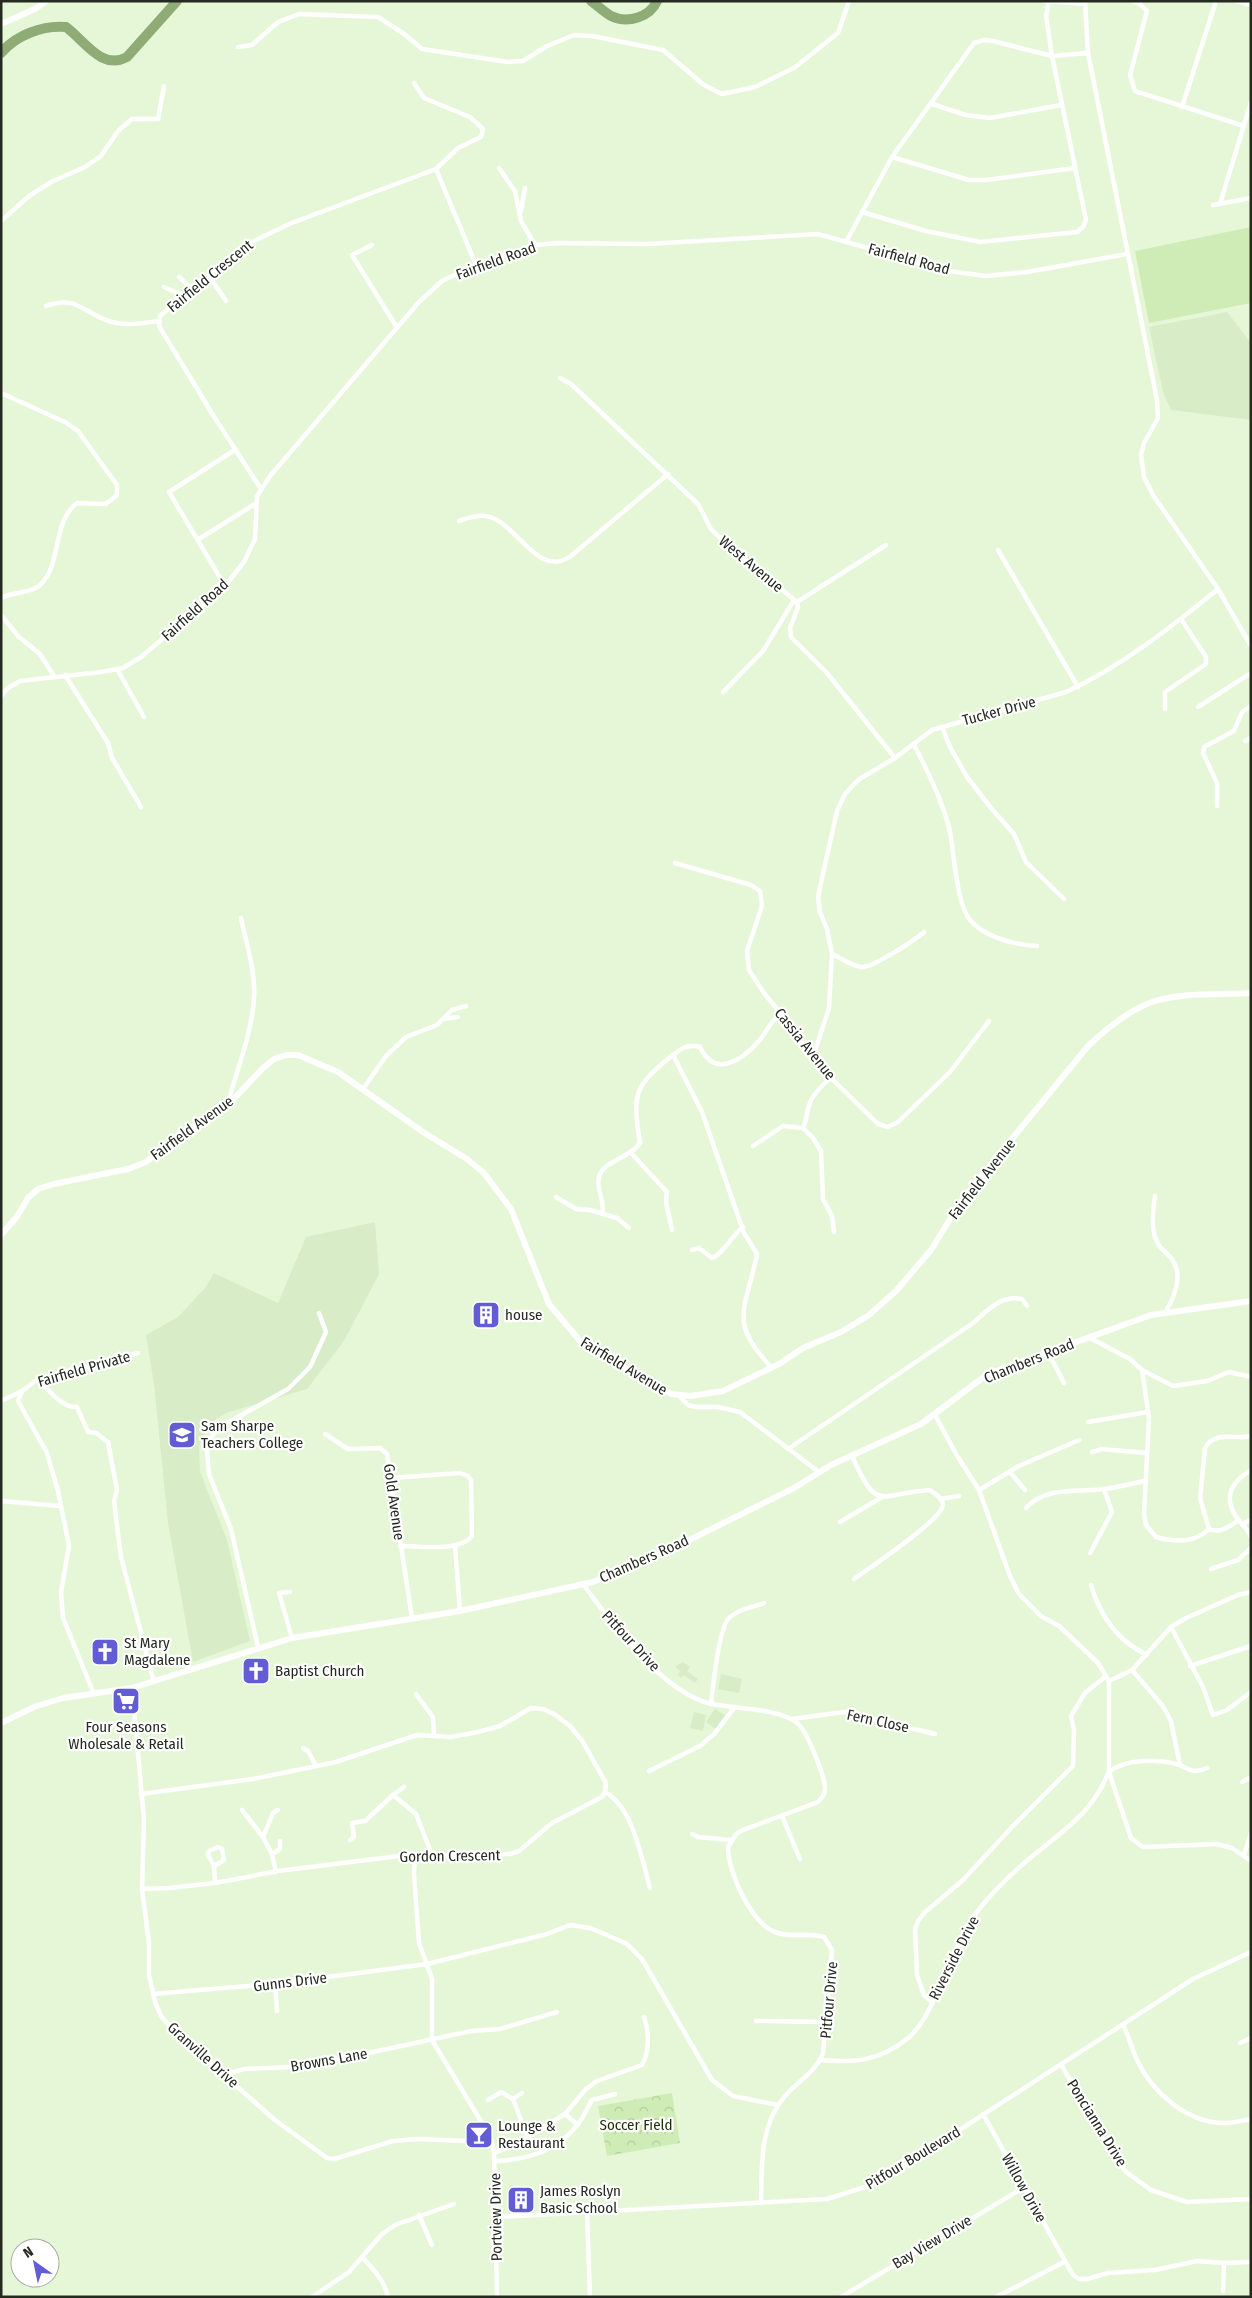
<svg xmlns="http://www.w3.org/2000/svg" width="1252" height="2298" font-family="'Fira Sans Condensed',sans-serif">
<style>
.built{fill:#d8ecc7}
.grass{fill:#cfecb6}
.forest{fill:url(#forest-crowns)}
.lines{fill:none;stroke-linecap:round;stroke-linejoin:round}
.river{stroke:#8fac76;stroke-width:10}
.street{stroke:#fff;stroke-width:4.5}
.secondary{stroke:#fff;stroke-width:6}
.labels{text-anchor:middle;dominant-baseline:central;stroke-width:4.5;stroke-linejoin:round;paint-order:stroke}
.street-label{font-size:15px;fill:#242a1f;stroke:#fff}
.poi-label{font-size:15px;fill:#242a1f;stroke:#fff;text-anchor:start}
.park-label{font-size:15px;fill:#1d2f08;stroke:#fff}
</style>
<defs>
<pattern id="forest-crowns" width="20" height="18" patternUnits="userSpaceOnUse" patternTransform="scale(1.25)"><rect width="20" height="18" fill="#cfecb6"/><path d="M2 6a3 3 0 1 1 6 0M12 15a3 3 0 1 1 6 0" fill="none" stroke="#b2cb9c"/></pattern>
</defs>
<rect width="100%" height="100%" fill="#e6f7d8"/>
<g class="built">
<path d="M1227 312 1251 343V420L1171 410 1163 392 1149 327Z"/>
<path d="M375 1222 379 1274 344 1341 307 1389 226 1413 209 1424 199 1446 200 1472 227 1540 250 1641 193 1662 168 1523 154 1384 146 1335 178 1317 205 1288 214 1273 278 1303 306 1237Z"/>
<path d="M683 1662 690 1667 687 1671 698 1679 695 1683 684 1675 681 1678 678 1675 680 1671 675 1667Z"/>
<path d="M721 1674 742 1679 739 1693 718 1689Z"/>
<path d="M715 1709 725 1715 716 1729 706 1722Z"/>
<path d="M694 1712 706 1715 703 1731 690 1728Z"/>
</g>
<path class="grass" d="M1251 227V303L1149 323 1135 251Z"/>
<path class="forest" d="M672 2093 680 2143 607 2156 598 2106Z"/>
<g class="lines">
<g class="river">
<path d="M591 1C598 6 604 12 611 16 628 24 650 17 657 1"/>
<path d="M1 53C16 35 43 25 66 27 85 41 102 71 127 57L177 1"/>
</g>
<g class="street">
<path d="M1045 1 1085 4"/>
<path d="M1085 1 1088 53 1157 400 1158 418 1144 443 1141 455 1144 477 1153 495 1218 589 1251 646"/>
<path d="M1132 1 1140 4 1147 11 1130 75 1135 91 1244 126"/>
<path d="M1236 1 1251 5"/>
<path d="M238 47 252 45 278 22 299 14 378 17 403 33 422 49 508 62 523 61 547 46 574 35 592 36 663 50 704 85 722 94 755 87 794 68 838 33 849 1"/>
<path d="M414 83 424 98 470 117 483 129 481 137 458 148 436 169"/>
<path d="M932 104 966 115 990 118 1061 105"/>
<path d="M1182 107 1216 1"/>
<path d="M892 157 969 180H986L1075 168"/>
<path d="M499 168 515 191 521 221 535 245"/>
<path d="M1220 204 1251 102"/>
<path d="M1213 205 1251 198"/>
<path d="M521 211 525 188"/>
<path d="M862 212 926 231 980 242 1077 232 1083 227 1086 220 1052 56 1046 16 1049 1"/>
<path d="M1 221 29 196 53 181 85 167 101 156 118 131 132 119H158L164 86"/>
<path d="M846 242 892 157 974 43 984 40 993 41 1052 56 1088 53"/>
<path d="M372 245 352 255 396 326"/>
<path d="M209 276 226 301"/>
<path d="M179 277 192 289"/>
<path d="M164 287 184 296"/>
<path d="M46 306C78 294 85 315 112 322 128 326 143 323 159 321"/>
<path d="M560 378 571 384 698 504 711 529 725 543 797 602 798 607 790 628 791 637 827 673 895 758"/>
<path d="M1 393 65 422 78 431 117 485V495L106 504 77 503C52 522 62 563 41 584 32 594 13 591 1 598"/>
<path d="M261 489 213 415 159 326 160 316 239 249 256 240 289 224 436 169 476 265"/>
<path d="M459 521C468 518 477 515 486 516 517 521 537 580 571 556L668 474"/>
<path d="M199 539 255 504"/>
<path d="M998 550 1078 687"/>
<path d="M225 586 169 492 235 450"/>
<path d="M797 602 886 545"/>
<path d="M1 615 18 636 40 654 54 676"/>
<path d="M117 669 144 717"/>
<path d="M65 675 108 743 112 758 141 807"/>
<path d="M723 692 763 651 794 600"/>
<path d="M1 696 8 688 20 681 101 672 123 668 141 657 225 586 244 562 255 539 257 496 270 476 419 302 442 281 476 265 535 245 557 243 646 244 818 234 949 271 986 276 1027 272 1127 254"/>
<path d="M1198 707 1251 673"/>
<path d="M1165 709V692L1206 664V657L1181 619"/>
<path d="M942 727 950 747 967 777 991 808 1014 834 1026 862 1064 899"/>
<path d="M1245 741 1251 738"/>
<path d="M914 745C928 771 941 798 949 827 954 849 956 904 970 920 984 937 1015 945 1037 946"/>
<path d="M1217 806V783L1203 753 1204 747 1234 731 1242 712 1251 706"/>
<path d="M675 863 751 885 760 891 762 906 747 951 749 970 764 993 786 1020 798 1039 814 1054 831 1078 878 1124 888 1127 898 1122 950 1072 989 1021"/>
<path d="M832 954C841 958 853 967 862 967 872 968 915 940 924 932"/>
<path d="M445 1019 458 1017"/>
<path d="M814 1054 829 1008 832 954 827 929 820 912 818 896 837 811 845 794 858 780 895 758 932 730 1066 692C1122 666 1170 628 1218 589"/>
<path d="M673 1055 702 1112 744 1233 757 1254C746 1310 727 1321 772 1368"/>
<path d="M363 1089 386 1056 406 1037 437 1025 452 1010 466 1006"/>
<path d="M228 1103C237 1069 252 1033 254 998 256 972 246 943 241 918"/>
<path d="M803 1128C807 1120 806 1114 809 1106 811 1096 824 1083 831 1078"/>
<path d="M753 1146 783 1126 803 1128 813 1138 821 1151 823 1199 832 1216 834 1232"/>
<path d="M631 1153 667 1192 666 1202 672 1230"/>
<path d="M1155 1196C1153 1210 1150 1233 1159 1245 1162 1251 1169 1254 1172 1259 1184 1277 1174 1297 1165 1313"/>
<path d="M556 1197 576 1209 590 1210 617 1218 629 1228"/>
<path d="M602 1213C606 1201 594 1187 600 1174 607 1160 631 1157 640 1143 633 1097 632 1088 669 1058 679 1050 687 1043 700 1047 715 1079 742 1060 759 1041 765 1034 768 1026 775 1019H785"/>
<path d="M692 1250 699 1248 712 1258C722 1255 733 1234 743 1227"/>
<path d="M1090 1338 1130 1359 1142 1370 1173 1386 1207 1381 1229 1372 1251 1377"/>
<path d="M1048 1352 1064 1383"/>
<path d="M1142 1370 1149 1418 1144 1515 1146 1525 1156 1537C1174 1542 1195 1543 1209 1529L1200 1498 1205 1448C1215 1430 1235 1440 1251 1436"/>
<path d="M37 1380C49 1389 61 1408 77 1407L88 1432 96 1433 108 1442 117 1490 114 1502 121 1557 154 1682"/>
<path d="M679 1396 688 1405 696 1407H718L740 1412 819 1472"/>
<path d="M1 1401 22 1391"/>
<path d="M935 1415 956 1454 979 1490 1010 1576 1019 1594 1041 1616 1059 1626 1075 1641 1098 1663 1109 1681V1772L1131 1838 1143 1847 1217 1844 1232 1848 1251 1861"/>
<path d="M1088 1422 1148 1412"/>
<path d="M325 1434 348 1449 380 1448 387 1454 412 1618"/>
<path d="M788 1449 973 1323C988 1310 1000 1295 1022 1299L1027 1306"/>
<path d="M1092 1452 1102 1449 1147 1453"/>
<path d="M852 1456C878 1513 876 1494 930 1490 935 1494 942 1497 943 1504 944 1519 869 1568 854 1579"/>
<path d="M1251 1470C1233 1481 1223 1495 1235 1515 1240 1524 1247 1527 1251 1537"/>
<path d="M1010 1472 1025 1490"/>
<path d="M391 1478 460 1473 468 1476 471 1480 472 1536C460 1552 419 1546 400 1546"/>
<path d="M979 1490 1019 1466 1079 1440"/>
<path d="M940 1499 959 1496"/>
<path d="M1 1501 61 1506"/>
<path d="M1026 1508C1046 1486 1079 1492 1105 1489 1118 1487 1131 1484 1144 1481"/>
<path d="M840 1522 882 1497"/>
<path d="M1244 1523 1251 1520"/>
<path d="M1209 1529C1220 1534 1230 1526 1239 1520"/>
<path d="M455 1546 460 1611"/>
<path d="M1090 1553 1112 1512 1104 1489"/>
<path d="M1211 1569 1238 1560 1251 1548"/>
<path d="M583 1584C611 1623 664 1694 712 1704 737 1709 778 1708 797 1723 807 1730 825 1777 825 1789 825 1794 822 1798 818 1802L743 1830 736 1834 728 1847C728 1873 752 1926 778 1933 794 1938 809 1932 824 1937L832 1950 823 2053C816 2072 798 2081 785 2096 759 2126 762 2166 761 2203"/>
<path d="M1091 1585C1100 1616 1118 1641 1147 1655"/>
<path d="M290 1592 279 1593 292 1638"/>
<path d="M1171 1627 1203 1687 1213 1715 1227 1710 1251 1692"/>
<path d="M258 1647 231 1529 209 1474 207 1451 209 1440 220 1427 288 1389 310 1367 326 1332 319 1313"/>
<path d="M1190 1666 1251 1646"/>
<path d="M1132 1670 1162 1705 1171 1721 1180 1765C1191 1771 1195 1773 1207 1768"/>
<path d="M1109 1681 1132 1670 1171 1627 1186 1618 1238 1595 1251 1592"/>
<path d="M132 1688 144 1819 142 1889 149 1943V1975L155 2002 161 2016 174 2031 275 2120 327 2158 334 2159 393 2141 418 2139 466 2141 491 2138"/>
<path d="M94 1694 63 1618 61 1592 69 1546 58 1491 47 1453 18 1401 22 1391 37 1380 138 1353"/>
<path d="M416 1694 433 1717 434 1735"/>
<path d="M711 1704C713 1686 718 1632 728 1619 736 1610 753 1607 764 1603"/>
<path d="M792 1719 844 1712 935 1734"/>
<path d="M303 1748 308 1751 316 1766"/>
<path d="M649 1771 700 1746 714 1734 735 1707"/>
<path d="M1109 1772C1126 1758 1159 1759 1180 1765"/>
<path d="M1242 1782 1251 1777"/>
<path d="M605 1792C633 1807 642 1860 650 1888"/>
<path d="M141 1794 253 1779 336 1762 417 1735 451 1737 478 1732 500 1726 531 1708 543 1709 554 1714 570 1726 583 1742 606 1783 605 1792 602 1797 552 1823 519 1851 510 1854 399 1856 278 1871 215 1883 169 1888 142 1889"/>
<path d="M393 1795 404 1787"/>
<path d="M242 1810 263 1837"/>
<path d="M782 1816 800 1859"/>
<path d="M692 1834 698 1837 731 1840"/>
<path d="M350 1840 354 1837 352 1823 365 1821 393 1795 416 1814 432 1855"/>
<path d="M272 1854 263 1837 273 1813 278 1810"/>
<path d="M1244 1855 1251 1833"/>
<path d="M415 1856 414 1874 419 1943 432 1979V2040L491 2138 494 2153 497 2297"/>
<path d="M214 1866 208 1855 209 1851 218 1847 222 1849 224 1860 214 1866 215 1883"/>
<path d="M276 1872 272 1854 280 1849V1841"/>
<path d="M275 1984 277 2011"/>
<path d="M153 1994 282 1983 427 1964 547 1934 570 1925 590 1928 609 1936 627 1944 642 1959 712 2080 733 2096 778 2105"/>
<path d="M932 2002 924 1995 917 1975 915 1930 918 1921 924 1913 963 1880 1012 1827 1073 1766 1074 1730 1071 1716 1085 1693 1106 1676"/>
<path d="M756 2021 827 2022"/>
<path d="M1123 2024C1128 2036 1132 2048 1137 2060 1152 2092 1187 2123 1224 2123 1233 2123 1242 2121 1251 2119"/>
<path d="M1240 2043 1251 2038"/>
<path d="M821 2060C854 2063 879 2061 907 2039 936 2016 950 1948 974 1916 989 1895 1010 1875 1030 1858 1060 1833 1094 1812 1108 1773"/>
<path d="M1061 2064 1103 2139 1126 2172 1151 2190 1187 2202 1251 2199"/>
<path d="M224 2075 244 2069 295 2067 359 2055 471 2031 500 2029 557 2012"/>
<path d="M522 2093 513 2099 527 2136"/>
<path d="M488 2100 501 2092 513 2099"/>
<path d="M983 2114 1073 2275 1079 2279H1087L1108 2273 1155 2270 1197 2261 1224 2263 1223 2291"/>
<path d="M578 2125 565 2114 586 2089 597 2081 642 2065C650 2051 649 2031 644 2017"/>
<path d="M494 2153 515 2145 565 2114"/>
<path d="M495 2161C527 2160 558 2151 578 2124 584 2117 587 2108 592 2100L615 2094"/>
<path d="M587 2212 590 2297"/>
<path d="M419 2215 432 2245"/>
<path d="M497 2217 827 2199 865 2187 899 2169 1193 1979 1251 1952"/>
<path d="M363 2258C374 2270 384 2280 388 2297"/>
<path d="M1224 2263 1251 2262"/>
<path d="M312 2297 349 2272 382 2234 395 2225 454 2204"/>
<path d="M841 2297 1023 2188"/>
<path d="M996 2297 1064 2262"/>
</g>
<g class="secondary">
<path d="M1 24 35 9 46 1"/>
<path d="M1 1235 16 1218 28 1198 38 1189 54 1184 128 1169 146 1162 179 1135 228 1105 262 1069 274 1059 286 1055H298L338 1072 423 1132 467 1159 484 1173 511 1209 549 1304 581 1342 671 1394 690 1396 723 1391 779 1364 803 1348 841 1332 869 1315 896 1291 931 1250 962 1200 1088 1046C1107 1028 1130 1009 1155 1001 1185 992 1219 995 1251 993"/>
<path d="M1 1723 34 1707 63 1698 132 1688 292 1638 460 1611 593 1582 653 1558 794 1488 831 1465 921 1424 981 1379 996 1371 1151 1315 1251 1301"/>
</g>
</g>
<defs>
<symbol id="building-square" viewBox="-11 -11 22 22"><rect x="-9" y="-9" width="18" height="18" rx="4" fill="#625cd5" stroke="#fff"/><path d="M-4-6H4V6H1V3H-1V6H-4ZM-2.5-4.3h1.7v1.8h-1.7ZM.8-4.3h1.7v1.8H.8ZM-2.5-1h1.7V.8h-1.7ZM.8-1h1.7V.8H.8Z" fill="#fff"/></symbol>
<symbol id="university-square" viewBox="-11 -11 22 22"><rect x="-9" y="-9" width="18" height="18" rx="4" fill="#625cd5" stroke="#fff"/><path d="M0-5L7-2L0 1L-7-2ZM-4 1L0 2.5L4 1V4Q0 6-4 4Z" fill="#fff"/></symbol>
<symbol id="church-square" viewBox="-11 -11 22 22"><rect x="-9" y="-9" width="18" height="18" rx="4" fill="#625cd5" stroke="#fff"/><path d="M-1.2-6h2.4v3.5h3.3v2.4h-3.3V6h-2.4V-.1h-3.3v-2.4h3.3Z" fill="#fff"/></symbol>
<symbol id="supermarket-square" viewBox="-11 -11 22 22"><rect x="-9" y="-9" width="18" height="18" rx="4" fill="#625cd5" stroke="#fff"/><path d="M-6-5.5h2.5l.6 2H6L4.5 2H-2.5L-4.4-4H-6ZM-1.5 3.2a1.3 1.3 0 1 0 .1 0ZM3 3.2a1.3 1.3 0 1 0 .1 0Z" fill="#fff"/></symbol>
<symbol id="bar-square" viewBox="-11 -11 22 22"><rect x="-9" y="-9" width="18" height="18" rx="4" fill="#625cd5" stroke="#fff"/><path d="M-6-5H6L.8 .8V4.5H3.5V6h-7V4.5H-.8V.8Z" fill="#fff"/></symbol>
</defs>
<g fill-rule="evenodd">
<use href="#building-square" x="470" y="1299" width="32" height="32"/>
<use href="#university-square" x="166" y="1419" width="32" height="32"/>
<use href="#church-square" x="89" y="1636" width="32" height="32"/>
<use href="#church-square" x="240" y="1655" width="32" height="32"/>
<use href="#supermarket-square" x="110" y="1685" width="32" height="32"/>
<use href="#bar-square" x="463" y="2119" width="32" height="32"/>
<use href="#building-square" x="505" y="2184" width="32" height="32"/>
</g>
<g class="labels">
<g class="street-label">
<text transform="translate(909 259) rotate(15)">Fairfield Road</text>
<text transform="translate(496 261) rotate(-20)">Fairfield Road</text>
<text transform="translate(210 276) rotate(-39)">Fairfield Crescent</text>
<text transform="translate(751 564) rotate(40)">West Avenue</text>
<text transform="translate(195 610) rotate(-42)">Fairfield Road</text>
<text transform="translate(999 711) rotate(-15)">Tucker Drive</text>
<text transform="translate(805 1044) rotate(51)">Cassia Avenue</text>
<text transform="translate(192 1128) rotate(-36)">Fairfield Avenue</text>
<text transform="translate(982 1179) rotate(-52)">Fairfield Avenue</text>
<text transform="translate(1029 1361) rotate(-22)">Chambers Road</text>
<text transform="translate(624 1366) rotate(31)">Fairfield Avenue</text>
<text transform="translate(84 1369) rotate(-16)">Fairfield Private</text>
<text transform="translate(394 1502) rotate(82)">Gold Avenue</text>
<text transform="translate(644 1559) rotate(-24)">Chambers Road</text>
<text transform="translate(631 1641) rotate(47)">Pitfour Drive</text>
<text transform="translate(878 1721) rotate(12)">Fern Close</text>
<text transform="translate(450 1856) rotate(-1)">Gordon Crescent</text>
<text transform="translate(954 1958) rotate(-63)">Riverside Drive</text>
<text transform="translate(290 1982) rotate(-7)">Gunns Drive</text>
<text transform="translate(829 2000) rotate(-85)">Pitfour Drive</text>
<text transform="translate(203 2055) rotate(42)">Granville Drive</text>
<text transform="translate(329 2060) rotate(-10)">Browns Lane</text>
<text transform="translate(1097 2123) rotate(58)">Poncianna Drive</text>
<text transform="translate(913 2158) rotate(-31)">Pitfour Boulevard</text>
<text transform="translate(1024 2188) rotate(61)">Willow Drive</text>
<text transform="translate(496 2217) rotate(-91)">Portview Drive</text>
<text transform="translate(932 2242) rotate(-31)">Bay View Drive</text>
</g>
<g class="poi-label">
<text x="505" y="1315">house</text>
<text x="201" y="1426">Sam Sharpe<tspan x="201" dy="17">Teachers College</tspan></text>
<text x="124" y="1643">St Mary<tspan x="124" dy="17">Magdalene</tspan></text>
<text x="275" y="1671">Baptist Church</text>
<text x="126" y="1727" text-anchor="middle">Four Seasons<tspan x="126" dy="17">Wholesale &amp; Retail</tspan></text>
<text x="498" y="2126">Lounge &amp;<tspan x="498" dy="17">Restaurant</tspan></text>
<text x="540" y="2191">James Roslyn<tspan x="540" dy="17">Basic School</tspan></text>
</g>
<g class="park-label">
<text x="636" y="2125">Soccer Field</text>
</g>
</g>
<rect width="1252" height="2298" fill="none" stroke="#242a1f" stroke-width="5"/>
<g transform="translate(35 2263) rotate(327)"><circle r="24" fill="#ffffff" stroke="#a7aaa5"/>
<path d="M0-4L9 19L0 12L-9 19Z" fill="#625cd5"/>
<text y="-8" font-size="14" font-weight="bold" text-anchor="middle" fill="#242a1f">N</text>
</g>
</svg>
